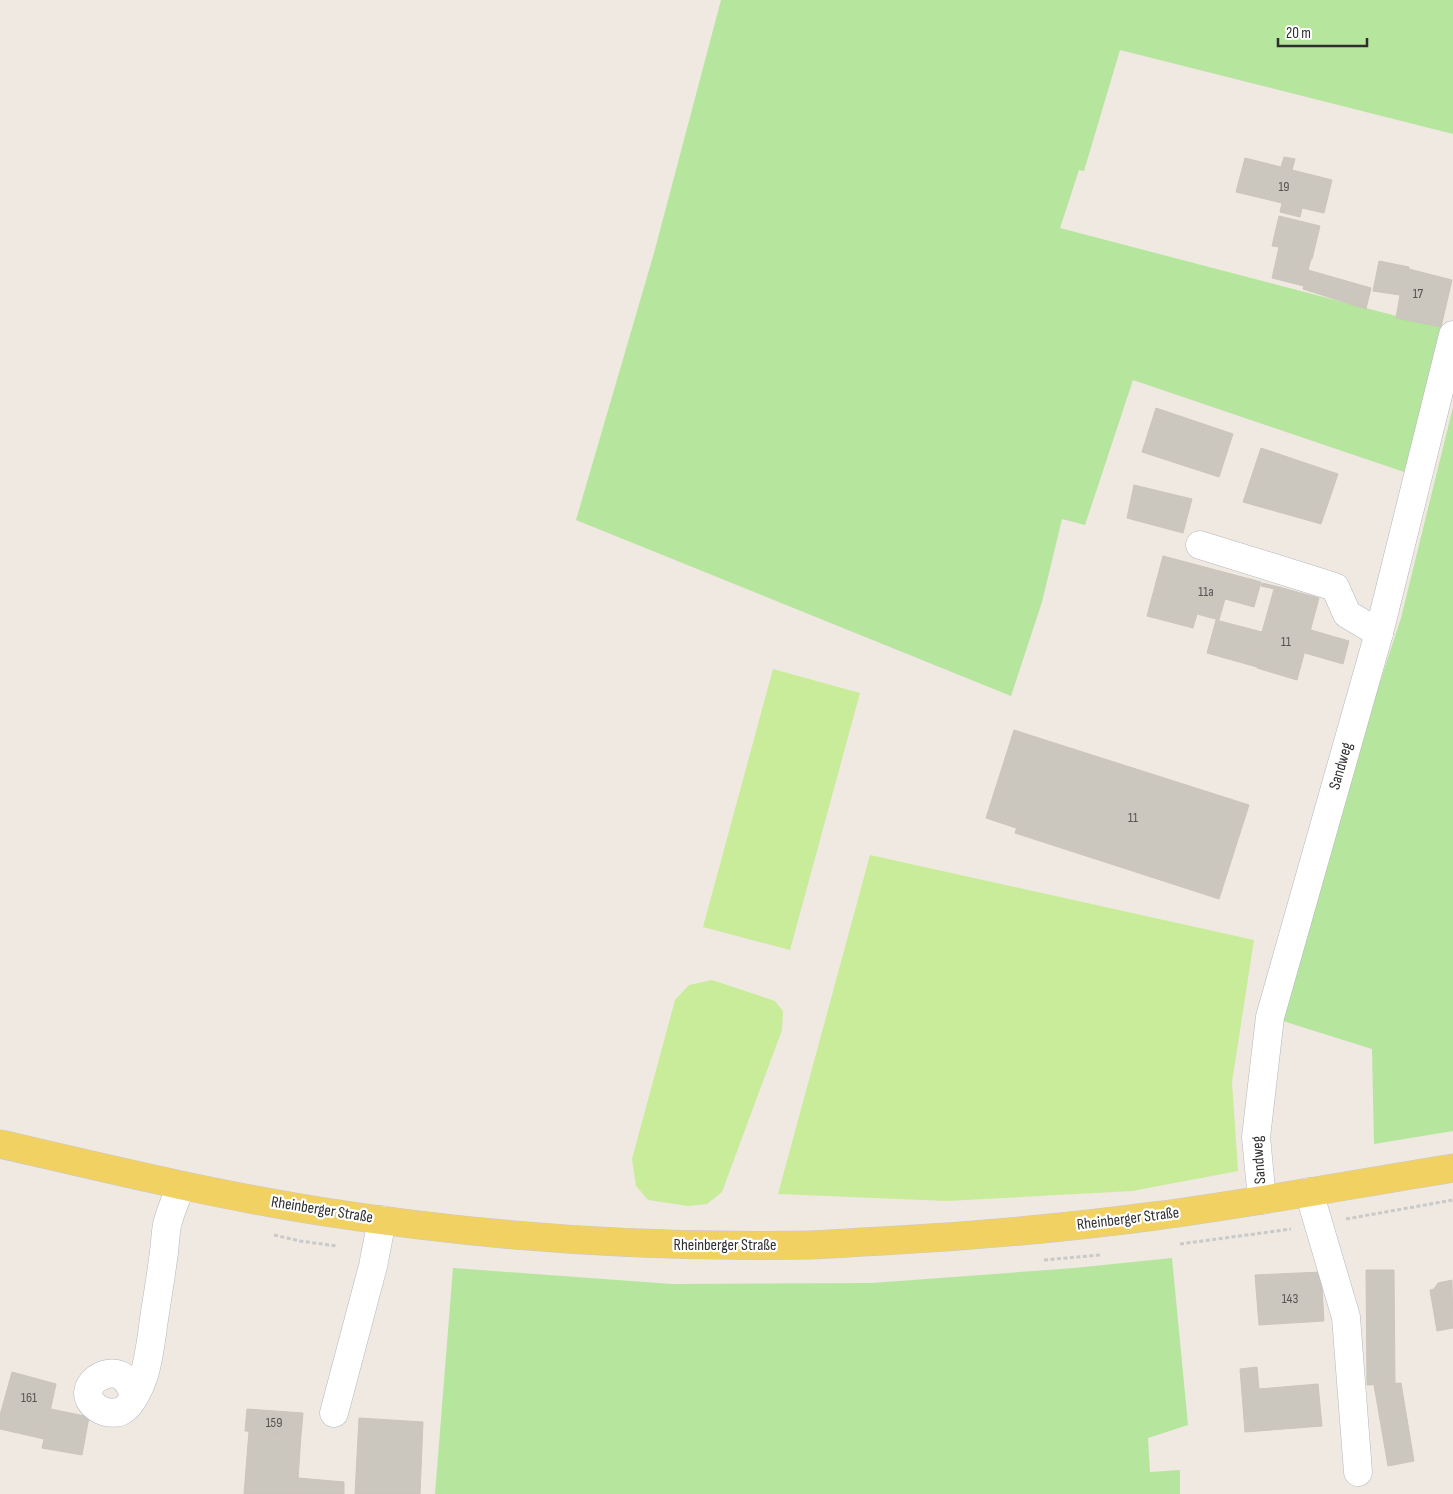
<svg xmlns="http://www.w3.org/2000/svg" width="1453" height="1494" font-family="'Sofia Sans Condensed',sans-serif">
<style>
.green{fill:#b6e59e}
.pitch{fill:#c9ec9a}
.building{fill:#cbc7bf;stroke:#cbc5ba}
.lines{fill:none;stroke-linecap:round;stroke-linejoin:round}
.minor-casing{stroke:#b4b7c1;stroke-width:29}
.major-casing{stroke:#c9c9c9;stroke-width:29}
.path{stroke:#c9c9c9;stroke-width:3;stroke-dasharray:4 2.5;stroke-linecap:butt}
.minor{stroke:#fff;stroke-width:28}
.major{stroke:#f2d163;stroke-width:28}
.labels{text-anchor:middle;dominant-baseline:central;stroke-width:4.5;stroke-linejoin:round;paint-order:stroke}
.number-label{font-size:14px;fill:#555452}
.street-label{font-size:16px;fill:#2e2e2e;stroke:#fff}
</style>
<rect width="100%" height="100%" fill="#efe9e1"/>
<g class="green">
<path d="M721 0H1453V134L1120 50 1084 171 1079 170 1060 228 1450 330 1413 475 1133 380 1085 525 1062 519 1042 602 1011 696 576 520 654 253Z"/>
<path d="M1453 407V1131L1374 1144 1372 1049 1270 1017 1401 618Z"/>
<path d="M1172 1258 1188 1425 1148 1438 1150 1472 1180 1470V1494H435L453 1268 672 1284 872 1283 1074 1268Z"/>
</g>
<g class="pitch">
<path d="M773 669 860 693 790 950 703 927Z"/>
<path d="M870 855 1254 940 1232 1082 1238 1171 1132 1191 947 1201 778 1194Z"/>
<path d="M712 980 775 1001 783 1011 782 1030 722 1192 707 1204 688 1206 648 1200 636 1186 632 1159 675 1000 689 985Z"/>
</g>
<g class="building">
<path d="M1284 157 1295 159 1292 170 1332 180 1324 213 1302 208 1300 217 1280 212 1282 203 1236 192 1245 158 1281 167Z"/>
<path d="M1279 216 1320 226 1312 259H1311L1304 286 1272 278 1279 247 1272 246Z"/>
<path d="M1379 261 1409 267V269L1452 280 1441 327 1396 318 1400 295 1373 291Z"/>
<path d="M1308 270 1371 288 1366 309 1303 289Z"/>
<path d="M1156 408 1233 434 1219 477 1142 452Z"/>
<path d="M1261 448 1338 474 1321 524 1243 502Z"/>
<path d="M1134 485 1192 499 1183 533 1127 518Z"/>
<path d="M1163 556 1261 582 1254 607 1225 599 1219 620 1197 614 1193 628 1147 616Z"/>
<path d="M1262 583 1279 587 1257 667 1207 653 1216 620 1262 632 1274 589 1261 586Z"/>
<path d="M1279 587 1319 598 1297 680 1257 668Z"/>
<path d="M1311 630 1349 641 1343 664 1305 653Z"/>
<path d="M1014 730 1045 740 1016 828 986 818Z"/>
<path d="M1045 740 1249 805 1219 899 1015 833Z"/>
<path d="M1366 1270H1394L1395 1384 1367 1385Z"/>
<path d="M1321 1272 1324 1321 1259 1325 1255 1275Z"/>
<path d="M1452 1280 1453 1328 1437 1331 1430 1290 1434 1289 1438 1283Z"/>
<path d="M1257 1367 1259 1389 1318 1384 1322 1426 1245 1432 1240 1369Z"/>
<path d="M12 1372 56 1384 44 1439 0 1429V1415Z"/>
<path d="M1401 1383 1414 1461 1388 1466 1374 1385Z"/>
<path d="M51 1409 89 1417 82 1455 42 1448Z"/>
<path d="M247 1409 303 1413 301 1435 245 1431Z"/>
<path d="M359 1418 423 1422 420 1494H355Z"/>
<path d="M249 1431 301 1435 297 1494H244Z"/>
<path d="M298 1478 344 1482V1494H297Z"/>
</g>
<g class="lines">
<defs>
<g id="minor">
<path d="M1200 545 1335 587 1347 614 1379 633"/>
<path d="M1309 1192 1346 1317 1358 1472"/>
<path d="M1262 1200 1256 1137 1270 1017 1379 633 1453 335"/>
<path d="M134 1396C132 1389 129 1382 123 1377 111 1368 89 1378 88 1393 88 1408 111 1418 123 1410 132 1405 141 1385 144 1375 148 1362 150 1348 152 1334 155 1309 160 1284 163 1259 165 1248 165 1236 167 1225 170 1212 176 1199 181 1186"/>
<path d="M334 1413 373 1266 382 1220"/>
</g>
<path id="major" d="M0 1144C108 1169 215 1195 325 1212 485 1237 647 1248 809 1245 834 1244 859 1242 883 1241 974 1236 1064 1228 1155 1216 1254 1203 1354 1184 1453 1168"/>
</defs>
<use href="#minor" class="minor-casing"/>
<use href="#major" class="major-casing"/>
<g class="path">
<path d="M1346 1219 1453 1200"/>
<path d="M274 1235 300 1241 337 1246"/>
<path d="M1180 1244 1291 1229"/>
<path d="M1044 1260 1100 1255"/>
</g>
<use href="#minor" class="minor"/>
<use href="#major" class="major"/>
</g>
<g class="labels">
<g class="number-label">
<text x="1284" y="186">19</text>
<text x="1418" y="293">17</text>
<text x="1206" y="591">11a</text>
<text x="1286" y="641">11</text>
<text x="1133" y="817">11</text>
<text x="1290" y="1298">143</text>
<text x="29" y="1397">161</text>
<text x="274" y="1422">159</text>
</g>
<g class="street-label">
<text transform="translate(1341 766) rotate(-74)">Sandweg</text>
<text transform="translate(1259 1160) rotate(-94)">Sandweg</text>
<text transform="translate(322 1210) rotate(9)">Rheinberger Straße</text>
<text transform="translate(1128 1219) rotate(-7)">Rheinberger Straße</text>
<text x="725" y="1245">Rheinberger Straße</text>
</g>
</g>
<path d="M1278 38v8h89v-8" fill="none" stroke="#2e2e2e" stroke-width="2.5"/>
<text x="1286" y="38" font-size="15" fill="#2e2e2e" stroke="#ffffff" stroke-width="4" paint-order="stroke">20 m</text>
</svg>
